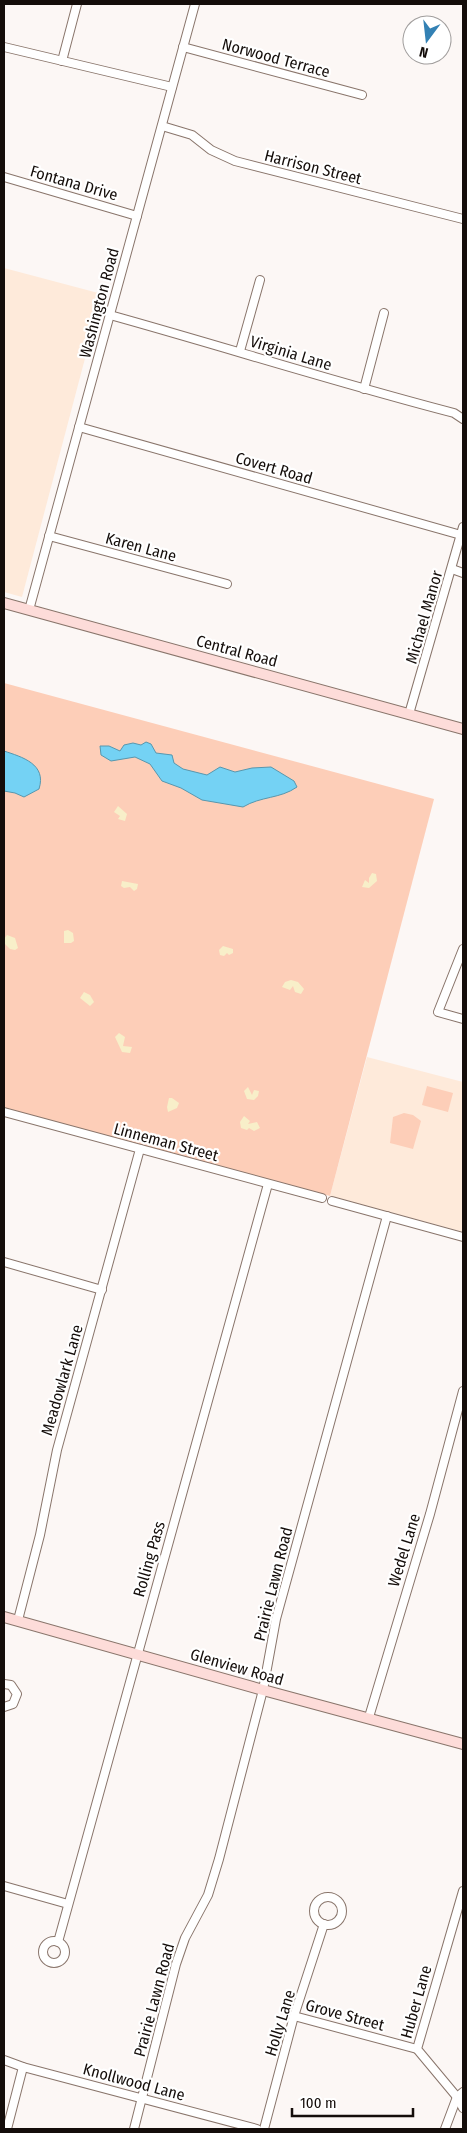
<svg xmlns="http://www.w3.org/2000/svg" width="467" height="2133" font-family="'Fira Sans Condensed',sans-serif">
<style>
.education{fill:#feeada}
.green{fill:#fdceb8}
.sand{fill:#f8efc9}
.water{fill:#74d2f4;stroke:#5797ae}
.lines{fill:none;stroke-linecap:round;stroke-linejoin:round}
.street-casing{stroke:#89756b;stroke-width:10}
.secondary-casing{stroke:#89756b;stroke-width:12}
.street{stroke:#fff;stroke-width:8}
.secondary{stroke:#fddcd9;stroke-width:10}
.labels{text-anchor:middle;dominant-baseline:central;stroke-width:4.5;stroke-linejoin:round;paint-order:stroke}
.street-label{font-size:16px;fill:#140d0a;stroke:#fff}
</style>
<rect width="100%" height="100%" fill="#fcf7f5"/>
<g class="education">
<path d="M4 268 102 294 22 597 4 592Z"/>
<path d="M367 1057 463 1082V1232L330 1196Z"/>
</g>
<g class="green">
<path d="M4 683 434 799 330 1196 4 1108Z"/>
<path d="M427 1086 453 1093 448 1112 422 1105Z"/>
<path d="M404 1113 413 1115 421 1121 413 1149 390 1143 393 1117Z"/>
</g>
<g class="sand">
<path d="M118 806 127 814 125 821 118 819 120 816 114 812Z"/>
<path d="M372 873 376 874 377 881 369 888 362 887 365 880 369 883V878Z"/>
<path d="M122 881 138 884 137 889 134 891 130 887 124 888 121 886Z"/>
<path d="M68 930 73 933 74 941 71 943H64V931Z"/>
<path d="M7 935 15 938 18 948 15 950 10 949 4 943V939Z"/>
<path d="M223 946 233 949V953L229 955 227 953 224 956 220 955 219 950Z"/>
<path d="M291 980 298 982 304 989 301 994 295 992 293 986 290 990 282 987 285 982Z"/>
<path d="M84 992 90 995 94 1002 90 1006 80 998Z"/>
<path d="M119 1033 125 1037 123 1046 132 1047 130 1053 122 1052 115 1037Z"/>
<path d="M248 1087 252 1095 254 1090 259 1091 258 1096 254 1100 247 1099 244 1091Z"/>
<path d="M169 1098H172L179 1103 177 1108 168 1112 167 1107Z"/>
<path d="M244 1116 250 1121 248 1124 257 1122 260 1128 254 1131 249 1128 247 1130 241 1128 240 1122Z"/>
</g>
<g class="water">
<path d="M146 742 151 744 156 753 172 755 174 763 183 769 207 775 220 767 235 772 252 768 271 767 294 781 297 787C280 799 261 796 243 807L202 800 181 788 162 781 150 764 135 757 111 761 101 755 100 746H109L120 751 124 745 133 743 141 745Z"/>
<path d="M4 751C22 757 47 764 39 789L24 797 15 793 4 791Z"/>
</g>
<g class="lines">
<defs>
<g id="street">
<path d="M4 47 172 87"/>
<path d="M183 47 362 95"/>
<path d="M62 61 77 4"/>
<path d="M162 126 192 135 211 150 235 161 463 219"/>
<path d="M4 177 137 216"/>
<path d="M110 315C225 347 338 383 454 413L463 419"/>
<path d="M240 351 260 280"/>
<path d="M364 389 384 313"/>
<path d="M79 427 461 535"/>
<path d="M49 536 227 584"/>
<path d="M452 569 463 573"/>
<path d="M29 610 195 4"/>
<path d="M409 714 463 527"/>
<path d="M463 949 438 1012 463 1019"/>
<path d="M4 1112 322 1198"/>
<path d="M332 1201 463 1237"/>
<path d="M4 1262 102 1290"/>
<path d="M18 1620 40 1535 57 1450 140 1149"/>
<path d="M4 1684 11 1685 17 1694 13 1704 4 1707"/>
<path d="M369 1717 430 1514 463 1391"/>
<path d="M4 1886 68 1904"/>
<path d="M463 1891 417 2049 457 2097 463 2108"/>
<circle cx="328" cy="1911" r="14"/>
<circle cx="54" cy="1952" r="11"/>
<path d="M58 1942 268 1184"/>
<path d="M294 2016 417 2049"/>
<path d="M4 2060 23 2067 257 2129"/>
<path d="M7 2129 23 2067"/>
<path d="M134 2129 176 1964 185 1938 208 1895 219 1859 263 1690 276 1619 387 1216"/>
<path d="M264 2129 294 2016 324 1924"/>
<path d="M445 2129 457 2097 463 2092"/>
</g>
<g id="secondary">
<path d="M4 603 463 729"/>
<path d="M4 1617 263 1690 463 1744"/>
</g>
</defs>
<use href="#street" class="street-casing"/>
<use href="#secondary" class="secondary-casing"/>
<use href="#street" class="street"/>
<use href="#secondary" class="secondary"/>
</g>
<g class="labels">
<g class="street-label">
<text transform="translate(276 58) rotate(15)">Norwood Terrace</text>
<text transform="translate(313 167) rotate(14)">Harrison Street</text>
<text transform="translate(74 183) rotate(16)">Fontana Drive</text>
<text transform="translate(99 303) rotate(-75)">Washington Road</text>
<text transform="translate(291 353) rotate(17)">Virginia Lane</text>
<text transform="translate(274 468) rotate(16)">Covert Road</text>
<text transform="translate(141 547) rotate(15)">Karen Lane</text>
<text transform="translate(424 617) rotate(-74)">Michael Manor</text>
<text transform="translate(237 651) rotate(15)">Central Road</text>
<text transform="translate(166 1142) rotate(15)">Linneman Street</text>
<text transform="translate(62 1380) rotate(-74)">Meadowlark Lane</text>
<text transform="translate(404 1550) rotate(-73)">Wedel Lane</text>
<text transform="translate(149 1559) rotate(-74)">Rolling Pass</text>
<text transform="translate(273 1584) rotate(-76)">Prairie Lawn Road</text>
<text transform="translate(237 1667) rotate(16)">Glenview Road</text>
<text transform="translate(154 2000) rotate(-75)">Prairie Lawn Road</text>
<text transform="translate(416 2002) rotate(-74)">Huber Lane</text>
<text transform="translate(345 2015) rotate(15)">Grove Street</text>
<text transform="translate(280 2023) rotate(-73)">Holly Lane</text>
<text transform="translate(134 2082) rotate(15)">Knollwood Lane</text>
</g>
</g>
<rect width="467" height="2133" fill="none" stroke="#140d0a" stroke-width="10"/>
<g transform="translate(427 40) rotate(195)"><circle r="24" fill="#ffffff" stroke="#a19e9d"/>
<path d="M0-4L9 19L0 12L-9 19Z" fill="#3381b4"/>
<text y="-8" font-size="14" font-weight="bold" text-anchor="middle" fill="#140d0a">N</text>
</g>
<path d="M292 2108v8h121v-8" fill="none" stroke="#140d0a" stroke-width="2.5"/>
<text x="300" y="2108" font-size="15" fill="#140d0a" stroke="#ffffff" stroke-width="4" paint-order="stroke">100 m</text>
</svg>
